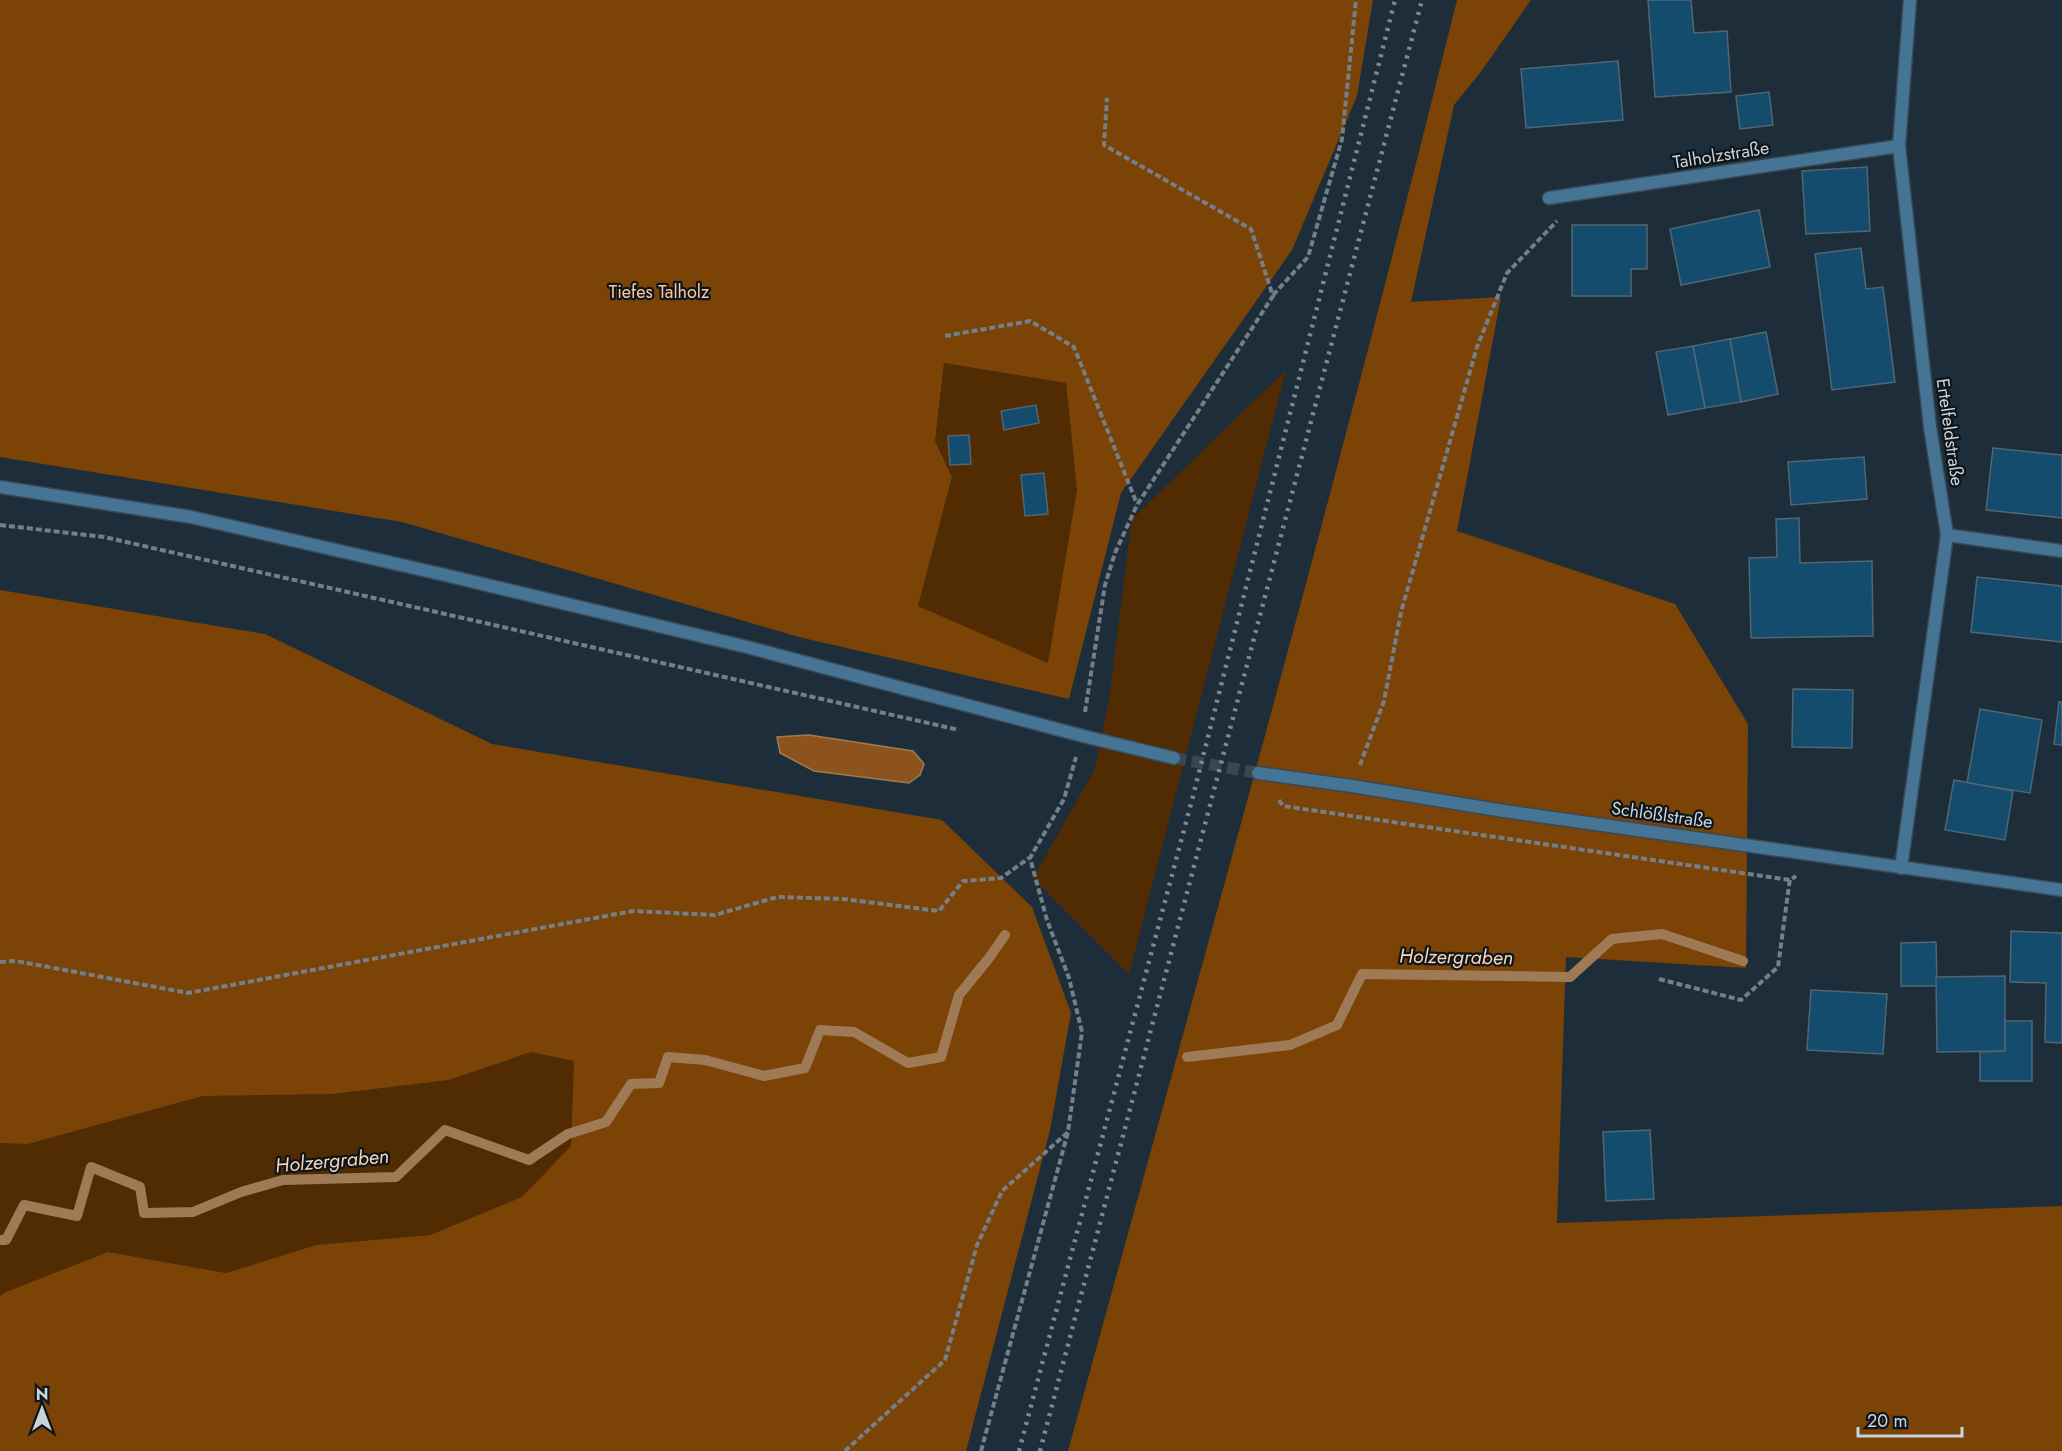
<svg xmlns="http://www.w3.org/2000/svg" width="2062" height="1451" font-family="Jost,sans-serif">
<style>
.green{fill:#512b02}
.forest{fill:#7b4305;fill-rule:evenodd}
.water{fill:#8c531d;stroke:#9f7a56;stroke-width:1.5}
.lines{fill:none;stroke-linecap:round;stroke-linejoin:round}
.stream{stroke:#9f7a56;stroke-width:10}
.building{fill:#144c6e;stroke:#536572;stroke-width:1.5}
.tertiary-tunnel{stroke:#374752;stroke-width:12;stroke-dasharray:12 6;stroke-linecap:butt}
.minor-casing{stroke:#394954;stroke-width:15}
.tertiary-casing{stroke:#394954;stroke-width:15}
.path{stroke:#73808a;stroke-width:4;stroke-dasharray:6 3;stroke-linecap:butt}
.minor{stroke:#467495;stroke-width:12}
.tertiary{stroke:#467495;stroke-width:12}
.rail{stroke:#7d8a94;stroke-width:4.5;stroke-dasharray:3 6;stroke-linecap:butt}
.labels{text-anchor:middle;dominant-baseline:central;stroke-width:4.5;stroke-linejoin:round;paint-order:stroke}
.street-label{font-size:18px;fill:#cad4dc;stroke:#0e151a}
.park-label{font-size:18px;fill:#fbc9a0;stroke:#0e151a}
.water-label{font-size:20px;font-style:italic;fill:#f7d5ba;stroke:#0e151a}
</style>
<rect width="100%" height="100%" fill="#1d2e3a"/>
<g class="green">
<path d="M944 363 1066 383 1077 490 1049 664 918 606 952 477 935 441Z"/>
<path d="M1286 370 1129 974 1033 878 1095 769 1109 699 1132 519Z"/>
<path d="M531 1052 574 1061 571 1146 522 1197 430 1235 316 1245 226 1273 108 1252 0 1296V1143L28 1144 203 1096 333 1094 449 1080Z"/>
</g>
<g class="forest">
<path d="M0 0H1373L1357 96 1292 250 1121 493 1069 699 803 638 402 522 0 457ZM944 363 1066 383 1077 490 1048 663 918 606 952 477 935 441Z"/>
<path d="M1457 0H1531L1480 73 1454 105 1411 302 1501 297 1457 531 1675 604 1748 724 1746 968 1566 957 1557 1223 2062 1206V1451H1068C1201 968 1337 486 1457 0Z"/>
<path d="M0 590 265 634 492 744 942 820 1032 907 1071 1013 1050 1130 966 1451H0V1296L6 1292 108 1252 226 1273 316 1245 430 1235 522 1197 571 1146 574 1061 531 1052 449 1080 333 1094 203 1096 28 1144 0 1143Z"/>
</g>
<path class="water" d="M809 735 913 751 924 764 920 775 909 783 814 771 780 753 777 737Z"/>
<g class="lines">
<g class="stream">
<path d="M1187 1057 1290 1045 1337 1025 1362 974 1570 977 1612 939 1662 934 1743 961"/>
<path d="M0 1240H6L24 1205 77 1216 91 1167 140 1187 144 1213 193 1212 241 1192 283 1180 396 1177 445 1130 529 1160 568 1134 606 1122 631 1084 659 1083 668 1057 705 1060 764 1076 805 1068 820 1030 854 1032 908 1063 941 1057 959 995 989 958 1005 935"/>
</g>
</g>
<g class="building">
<path d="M1648 0H1691L1694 33 1727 31 1731 92 1655 97Z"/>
<path d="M1618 61 1623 120 1526 128 1521 69Z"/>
<path d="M1769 92 1773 125 1740 129 1736 96Z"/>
<path d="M1867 167 1870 231 1806 234 1802 171Z"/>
<path d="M1759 210 1770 267 1681 285 1670 229Z"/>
<path d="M1572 225H1647V269H1631V296H1572Z"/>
<path d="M1861 248 1866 289 1883 287 1895 382 1832 390 1815 254Z"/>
<path d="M1766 332 1778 394 1741 402 1730 339Z"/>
<path d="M1730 339 1741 402 1705 408 1693 346Z"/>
<path d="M1693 346 1705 408 1668 415 1656 352Z"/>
<path d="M1036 405 1039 423 1004 430 1001 411Z"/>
<path d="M969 435 971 464 950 465 948 436Z"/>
<path d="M1993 448 2062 455V518L1986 510Z"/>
<path d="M1864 457 1867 499 1791 505 1788 462Z"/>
<path d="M1044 473 1048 514 1025 516 1021 475Z"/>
<path d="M1799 518 1800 563 1872 561 1873 636 1751 638 1749 558 1777 557 1776 519Z"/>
<path d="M1977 577 2062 586V642L1971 632Z"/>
<path d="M1793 689 1853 690 1852 748 1792 747Z"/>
<path d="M2059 702H2062V745L2054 744Z"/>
<path d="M1980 709 2042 720 2030 793 1967 783Z"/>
<path d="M1954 780 2013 791 2005 840 1945 830Z"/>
<path d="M2011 931 2062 933V1043L2045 1042 2046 983 2010 982Z"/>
<path d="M1936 942 1937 986H1901V943Z"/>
<path d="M2005 976V1051L1937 1052 1936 977Z"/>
<path d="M1811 990 1887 994 1883 1054 1807 1050Z"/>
<path d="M2005 1021H2032V1081H1980V1052L2005 1051Z"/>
<path d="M1650 1130 1654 1199 1606 1201 1603 1132Z"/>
</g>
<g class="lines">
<path class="tertiary-tunnel" d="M1174 758 1258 773"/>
<defs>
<g id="minor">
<path d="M1549 198 1899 146"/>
<path d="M1947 535 2062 551"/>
<path d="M1901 868 1947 535 1930 427 1899 146 1910 0"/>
</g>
<g id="tertiary">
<path d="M0 487 191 517 445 575 747 647 1083 736 1174 758"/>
<path d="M1258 773 1352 786 1504 811 2062 890"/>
</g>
</defs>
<use href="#minor" class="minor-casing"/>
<use href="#tertiary" class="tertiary-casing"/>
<g class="path">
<path d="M1273 295 1308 257 1342 139 1356 0"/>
<path d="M945 336 1030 321 1074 347 1137 504"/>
<path d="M0 525 104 537 959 730"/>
<path d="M1085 712 1105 585 1115 553 1137 505 1273 296 1251 229 1104 145 1107 98"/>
<path d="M1360 765 1384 701 1401 612 1477 347 1507 273 1557 221"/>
<path d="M1279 800 1283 806 1790 880 1796 876"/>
<path d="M0 962 16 961 188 993 633 911 715 915 777 897 843 899 939 911 963 881 1001 878 1029 858"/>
<path d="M1659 979 1741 1000 1778 967 1790 878"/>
<path d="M845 1451 945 1360 977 1245 1002 1191 1068 1132"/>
<path d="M981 1451 1068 1132 1082 1032 1069 978 1047 920 1030 858 1064 799 1076 757"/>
</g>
<use href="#minor" class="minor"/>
<use href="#tertiary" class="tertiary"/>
<g class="rail">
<path d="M1019 1451 1193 796 1395 0"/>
<path d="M1040 1451 1422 0"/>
</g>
</g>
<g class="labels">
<g class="street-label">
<text transform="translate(1721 155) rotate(-9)">Talholzstraße</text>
<text transform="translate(1950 432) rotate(82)">Ertelfeldstraße</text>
<text transform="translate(1662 815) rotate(8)">Schlößlstraße</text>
</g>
<g class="park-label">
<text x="659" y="292">Tiefes Talholz</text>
</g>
<g class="water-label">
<text transform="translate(1456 957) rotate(1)">Holzergraben</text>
<text transform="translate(332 1161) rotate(-5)">Holzergraben</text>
</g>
</g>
<g transform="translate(42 1409)" stroke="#0e151a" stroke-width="4.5" paint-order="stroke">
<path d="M0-4.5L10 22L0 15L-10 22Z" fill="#cad4dc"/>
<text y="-9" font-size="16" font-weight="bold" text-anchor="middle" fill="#cad4dc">N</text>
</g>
<path d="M1858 1427v9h104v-9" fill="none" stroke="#cad4dc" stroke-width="3"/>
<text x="1867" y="1427" font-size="18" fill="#cad4dc" stroke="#0e151a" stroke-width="4.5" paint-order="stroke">20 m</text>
</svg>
